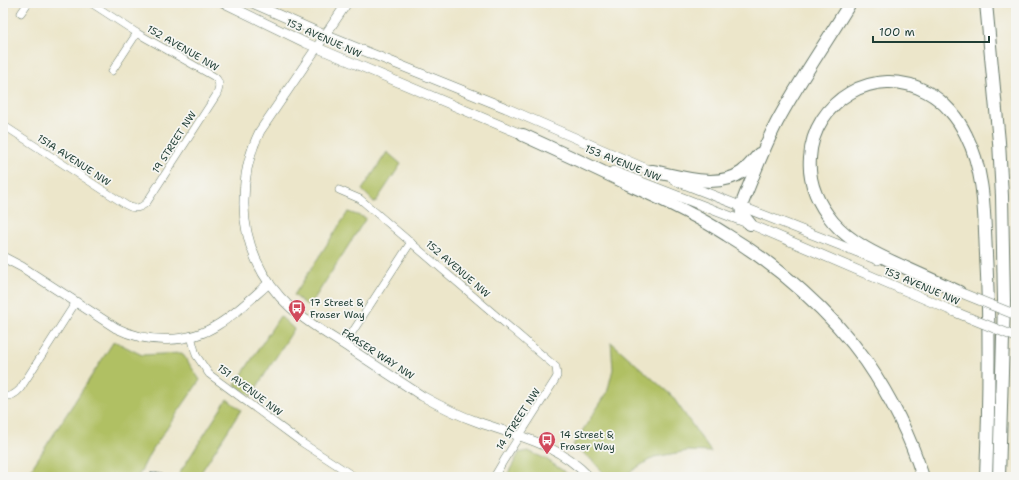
<svg xmlns="http://www.w3.org/2000/svg" width="1019" height="480" font-family="'Shantell Sans',sans-serif">
<style>
.green{fill:#b0c063;stroke:#687e4c}
.lines{fill:none;stroke-linecap:round;stroke-linejoin:round}
.street-casing{stroke:#677868;stroke-width:8}
.secondary-casing{stroke:#677868;stroke-width:10}
.highway-casing{stroke:#677868;stroke-width:14}
.street{stroke:#fff;stroke-width:7}
.secondary{stroke:#fff;stroke-width:9}
.highway{stroke:#fff;stroke-width:12}
.secondary-bridge-casing{stroke:#677868;stroke-width:10;stroke-linecap:butt}
.secondary-bridge{stroke:#fff;stroke-width:9}
.labels{text-anchor:middle;dominant-baseline:central;stroke-width:3.5;stroke-linejoin:round;paint-order:stroke}
.street-label{font-size:10px;fill:#1f3d34;stroke:#f6f6f2}
.poi-label{font-size:10px;fill:#1f3d34;stroke:#f6f6f2;text-anchor:start}
</style>
<rect width="100%" height="100%" fill="#f6f6f2"/>
<filter id="ink" filterUnits="userSpaceOnUse"><feTurbulence type="fractalNoise" baseFrequency=".025" numOctaves="2"/><feDisplacementMap in="SourceGraphic" scale="8" xChannelSelector="R" yChannelSelector="G"/><feConvolveMatrix kernelMatrix="1 2 1 2 8 2 1 2 1" color-interpolation-filters="sRGB"/></filter>
<filter id="wash" filterUnits="userSpaceOnUse"><feTurbulence type="fractalNoise" baseFrequency=".012" numOctaves="4" result="noise"/><feDisplacementMap in="SourceGraphic" scale="16" xChannelSelector="R" yChannelSelector="G"/><feGaussianBlur stdDeviation="0.9" result="paint"/><feColorMatrix in="noise" values="0 0 0 0 0 0 0 0 0 0 0 0 0 0 0 0 0 1.4 0 .05"/><feComposite in="paint" operator="in"/></filter>
<g filter="url(#wash)">
<rect width="100%" height="100%" fill="#ece6ca"/>
<g class="green">
<path d="M387 152 401 164 375 203 362 190Z"/>
<path d="M348 212 366 218 309 307 294 295Z"/>
<path d="M280 316 294 329 251 396 235 385Z"/>
<path d="M114 341 142 355 182 353 200 380 150 453 138 477H26Z"/>
<path d="M611 342 672 396 711 452 688 451 654 457 622 477H607L593 461 573 445 607 393 613 369Z"/>
<path d="M227 399 241 410 198 477H184L179 474Z"/>
<path d="M528 451 546 459 572 477H506L519 453Z"/>
</g>
</g>
<g filter="url(#ink)">
<g class="lines">
<defs>
<g id="street">
<path d="M21 13 28 3"/>
<path d="M112 71 137 33"/>
<path d="M3 125 126 205C134 210 140 209 147 202L217 94C220 87 220 80 213 76L137 33 91 3"/>
<path d="M339 190 360 199 556 367 557 376 555 380 504 460 494 477"/>
<path d="M191 336 196 355 209 374 301 442 355 477"/>
<path d="M344 345 411 242"/>
<path d="M3 396C10 397 15 395 20 389L76 302"/>
<path d="M3 475 4 477"/>
<path d="M153 476 160 477"/>
</g>
<g id="secondary">
<path d="M224 3 306 43 528 137"/>
<path d="M252 3 325 35 506 108 656 173"/>
<path d="M347 3 260 131C249 153 244 176 244 201 243 241 261 281 291 308 309 324 329 335 349 348 373 364 398 380 422 396 440 406 458 415 478 422 520 437 557 443 589 477"/>
<path d="M613 171 750 224 955 312"/>
<path d="M674 180 878 260"/>
<path d="M3 257 22 267 116 328C148 344 189 344 219 324 237 313 253 297 269 283"/>
</g>
<g id="highway">
<path d="M986 3 999 142 1002 196 1004 302 999 477"/>
<path d="M523 135C558 151 593 167 628 184 662 199 696 215 727 235 777 265 832 313 866 361 890 396 910 436 923 477"/>
<path d="M652 171C679 176 717 190 742 172 748 167 754 160 759 154"/>
<path d="M750 224 742 214 741 206C752 178 763 149 777 122 799 81 826 43 850 3"/>
<path d="M959 292C941 284 924 276 906 268 880 256 852 244 833 222 818 204 808 182 810 158 813 101 875 63 927 92 944 101 958 118 966 135 985 172 984 213 986 254 990 328 989 403 986 477"/>
</g>
</defs>
<use href="#street" class="street-casing"/>
<use href="#secondary" class="secondary-casing"/>
<use href="#highway" class="highway-casing"/>
<use href="#street" class="street"/>
<use href="#secondary" class="secondary"/>
<use href="#highway" class="highway"/>
<defs>
<g id="secondary-bridge">
<path d="M959 292 1016 315"/>
<path d="M955 312 1016 337"/>
</g>
</defs>
<use href="#secondary-bridge" class="secondary-bridge-casing"/>
<use href="#secondary-bridge" class="secondary-bridge"/>
</g>
</g>
<defs>
<symbol id="bus-pin" viewBox="-11 -11 22 30"><path d="M0 17L-7.5 6A9.5 9.5 0 1 1 7.5 6Z" fill="#d1495b" stroke="#f6f6f2"/><path d="M-5-6H5V4H4V6H2V4H-2V6H-4V4H-5ZM-3.5-4V0h7V-4ZM-3.5 1.2v1.5H-2V1.2ZM2 1.2v1.5H3.5V1.2Z" fill="#fff"/></symbol>
</defs>
<g fill-rule="evenodd">
<use href="#bus-pin" x="287" y="298" width="20" height="27"/>
<use href="#bus-pin" x="537" y="430" width="20" height="27"/>
</g>
<g class="labels">
<g class="street-label">
<text transform="translate(324 38) rotate(24)">153 AVENUE NW</text>
<text transform="translate(183 48) rotate(30)">152 AVENUE NW</text>
<text transform="translate(174 142) rotate(-57)">19 STREET NW</text>
<text transform="translate(74 160) rotate(33)">151A AVENUE NW</text>
<text transform="translate(623 163) rotate(22)">153 AVENUE NW</text>
<text transform="translate(458 269) rotate(41)">152 AVENUE NW</text>
<text transform="translate(922 286) rotate(23)">153 AVENUE NW</text>
<text transform="translate(378 354) rotate(33)">FRASER WAY NW</text>
<text transform="translate(250 390) rotate(37)">151 AVENUE NW</text>
<text transform="translate(518 419) rotate(-57)">14 STREET NW</text>
</g>
<g class="poi-label">
<text x="310" y="302">17 Street &amp;<tspan x="310" dy="12">Fraser Way</tspan></text>
<text x="560" y="434">14 Street &amp;<tspan x="560" dy="12">Fraser Way</tspan></text>
</g>
</g>
<rect width="1019" height="480" fill="none" stroke="#f6f6f2" stroke-width="16"/>
<path d="M873 36v6h116v-6" fill="none" stroke="#1f3d34" stroke-width="2"/>
<text x="879" y="36" font-size="12" fill="#1f3d34" stroke="#f6f6f2" stroke-width="3" paint-order="stroke">100 m</text>
</svg>
